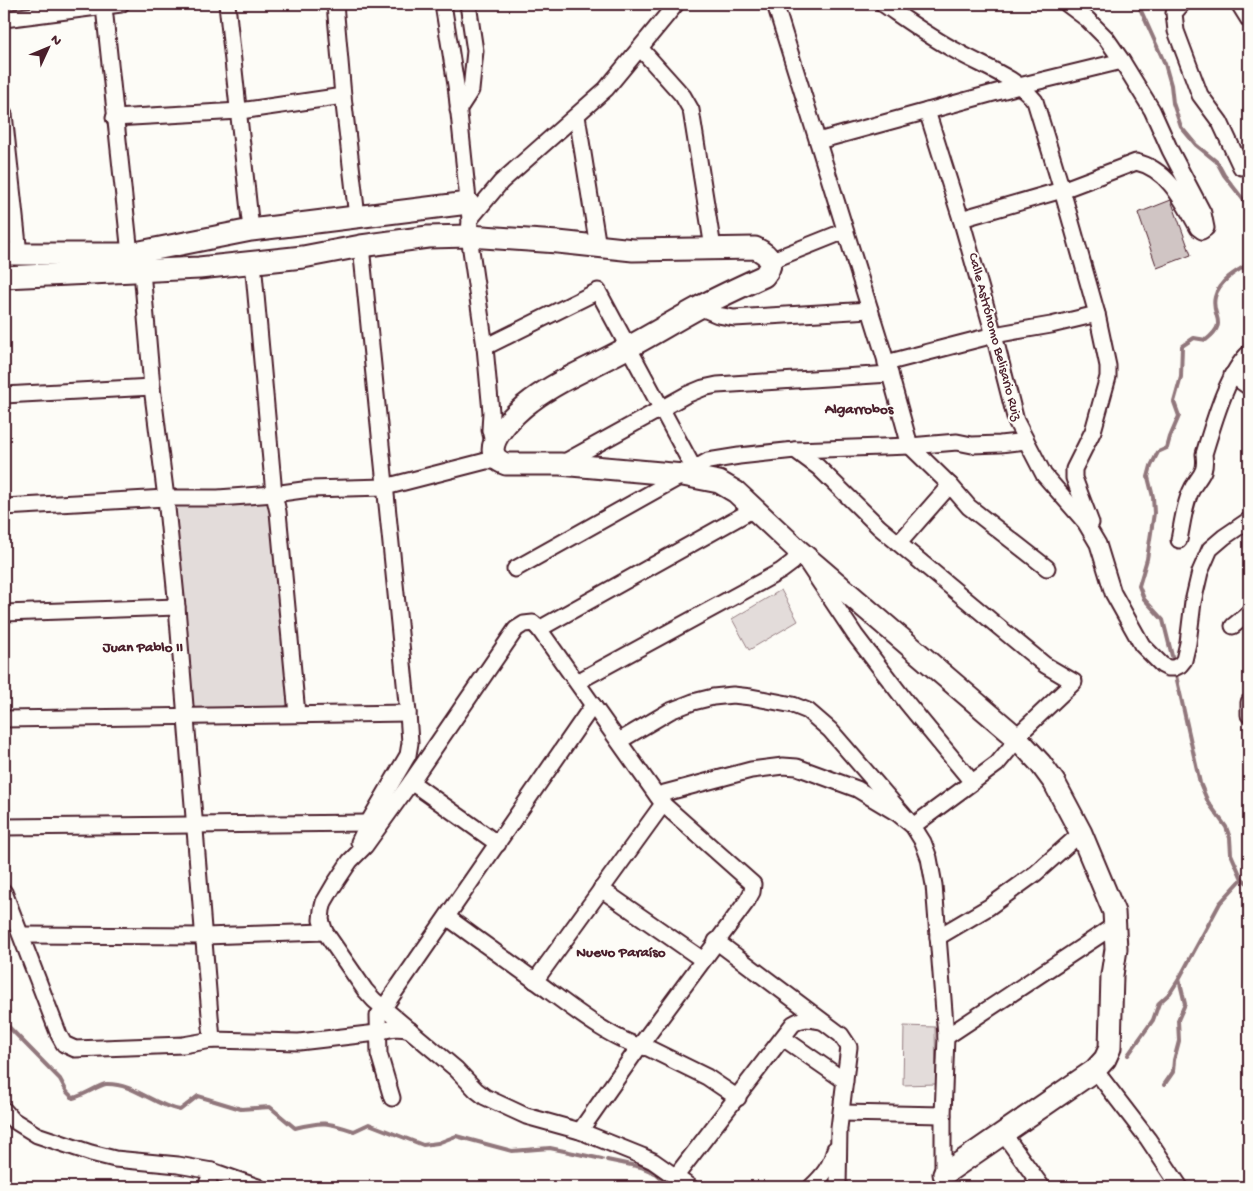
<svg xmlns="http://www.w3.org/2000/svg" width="1253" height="1191" font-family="'Gochi Hand',sans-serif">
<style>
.green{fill:#e3dcda;stroke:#967e82}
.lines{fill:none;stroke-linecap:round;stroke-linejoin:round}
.stream{stroke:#91777b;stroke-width:4}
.building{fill:#d0c5c4;stroke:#4a1f2b}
.street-casing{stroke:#4a1f2b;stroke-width:19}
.secondary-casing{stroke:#4a1f2b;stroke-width:25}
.street{stroke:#fdfcf7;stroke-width:15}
.secondary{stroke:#fdfcf7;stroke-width:21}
.labels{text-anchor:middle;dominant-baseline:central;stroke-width:4;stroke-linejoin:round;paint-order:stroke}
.street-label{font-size:14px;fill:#4a1f2b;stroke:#fdfcf7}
.neighbourhood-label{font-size:15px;font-weight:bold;fill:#4a1f2b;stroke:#fdfcf7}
</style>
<rect width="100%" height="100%" fill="#fdfcf7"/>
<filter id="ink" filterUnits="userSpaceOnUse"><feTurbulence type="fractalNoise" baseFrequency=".02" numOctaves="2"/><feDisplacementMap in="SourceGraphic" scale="10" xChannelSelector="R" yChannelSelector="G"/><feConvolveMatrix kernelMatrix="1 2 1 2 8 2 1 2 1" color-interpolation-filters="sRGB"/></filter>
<g filter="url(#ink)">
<g class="green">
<path d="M260 499 271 503 290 700 287 705 281 708 190 710 174 508 177 504Z"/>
<path d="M781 590 798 621 749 650 732 619Z"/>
<path d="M904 1026 935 1027 936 1084 903 1085Z"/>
</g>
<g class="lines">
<g class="stream">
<path d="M1138 4 1165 64 1171 85 1173 103 1181 127 1196 145 1217 162 1224 175 1249 207"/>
<path d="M1174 664 1163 620 1144 599 1139 586 1147 559 1154 513 1153 497 1148 477 1151 466 1158 452 1167 448 1170 437 1179 416 1174 402 1181 377 1182 346 1194 338 1206 340C1230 321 1210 317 1215 297 1219 281 1236 271 1249 264"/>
<path d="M1175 671 1200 783 1208 802 1226 827 1230 838 1231 854 1242 879 1249 884"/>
<path d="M4 1022 60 1079 67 1092 73 1098C83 1096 99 1085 106 1084 134 1083 154 1106 180 1110L198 1096 241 1109 270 1107 295 1128C323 1121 327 1122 354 1131L369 1124 423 1145 438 1143 456 1136 512 1151 550 1148 602 1159"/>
<path d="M1128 1055 1153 1020 1159 1003 1170 993 1179 979"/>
<path d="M1164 1085 1173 1072 1174 1060 1179 1041 1178 1020 1185 1004 1179 979 1220 903 1242 879"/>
<path d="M607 1160 641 1167 657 1174 671 1187"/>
</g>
</g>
<path class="building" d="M1171 200 1191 255 1157 268 1138 213Z"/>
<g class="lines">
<defs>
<g id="street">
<path d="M227 4 251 230"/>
<path d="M335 4 343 96 357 217"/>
<path d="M443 4 456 85 470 219 469 236 485 347 491 412 490 430 494 446"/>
<path d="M775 4 890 374 910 446 950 485 969 507 1047 568"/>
<path d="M883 4C908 21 931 38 958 52 984 67 1016 77 1035 101L1062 190 1097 314 1108 366V377L1093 431 1074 469V478L1091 523"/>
<path d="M1182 4 1174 13 1176 31 1200 95 1220 122 1241 167"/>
<path d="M1239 4 1249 20"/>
<path d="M104 7 130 254"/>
<path d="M4 19 121 4"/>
<path d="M640 48 683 96 691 110 713 248"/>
<path d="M458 110 471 90 475 51 468 4"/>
<path d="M927 111 961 219 994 335 1016 421 1044 475 1085 522 1098 544 1113 593 1142 645 1162 665 1168 668H1174L1180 665 1184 660 1188 643 1193 602 1200 572 1210 549 1224 537 1249 520"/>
<path d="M4 114 19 254"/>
<path d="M577 116 598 247"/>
<path d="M114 118 240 111 343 96"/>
<path d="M818 141 1019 86 1122 61"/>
<path d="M470 219 501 182 606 89 676 4"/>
<path d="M961 219 1062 190 1136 162C1168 169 1183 201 1198 228L1202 231 1206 228 1203 213 1170 150 1152 110 1122 61 1106 38 1087 19 1067 4"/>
<path d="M770 261 845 231"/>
<path d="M253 262 274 494 278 512 297 714"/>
<path d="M142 271 152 387 166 498 177 607 212 1040"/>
<path d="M699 307 718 315 734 318 870 310"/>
<path d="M485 347 598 291 694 469"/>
<path d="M886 363 994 335 1051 325 1097 314"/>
<path d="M1232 375 1249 387"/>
<path d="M4 395 152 387"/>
<path d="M561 464 686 395 703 388 717 385 890 374"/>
<path d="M4 507 166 498H218L274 494 310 489 385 487 486 461H499"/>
<path d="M1179 540C1182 525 1184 507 1190 493 1197 475 1207 477 1204 454 1213 425 1227 373 1249 353"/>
<path d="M899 543 950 485"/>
<path d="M515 569 708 461 739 456 795 450 910 446 957 442 972 445 1000 444 1026 441"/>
<path d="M4 613 177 607"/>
<path d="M1233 626 1249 613"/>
<path d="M539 629 663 804 753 884 752 892 747 901 639 1047 580 1131"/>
<path d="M577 682 781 571 793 562 799 551 855 635 907 703 972 782"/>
<path d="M1249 702V715"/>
<path d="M4 719 408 713"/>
<path d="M619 741 670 711 693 702 713 697 733 695 751 697 793 705 808 711 830 730 913 826 923 842 929 858 934 885 946 1037 943 1115V1187"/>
<path d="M411 782 498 844"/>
<path d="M657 795 751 770 783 766 797 767 857 789 897 813 913 826 997 764 1011 747 1016 737 1074 682 1045 665 994 623 879 527 818 467 795 450"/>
<path d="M4 827 368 823"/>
<path d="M359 842 368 823 408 755 410 743 408 713 361 246"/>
<path d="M601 889 703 960"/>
<path d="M4 892 59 1035 64 1044 75 1049 183 1045 212 1040 299 1042 377 1033C389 1028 397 1027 410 1030"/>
<path d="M447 917C477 939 508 961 537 982 566 1003 614 1043 648 1048L707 1077 738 1098"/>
<path d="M21 935 205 936 325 932"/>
<path d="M938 937 989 907 1036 873 1081 833"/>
<path d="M716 941 841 1035 849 1047 839 1128 838 1187"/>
<path d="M535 981 663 804"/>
<path d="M946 1037 1115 925"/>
<path d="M783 1038 845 1081"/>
<path d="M1095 1070 1148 1139 1180 1187"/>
<path d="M392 1098 379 1054 378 1016 593 705"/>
<path d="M4 1110 13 1120 37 1135 91 1153 115 1159 178 1165 212 1171 258 1187"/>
<path d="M842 1113 943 1115"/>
<path d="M1003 1133 1042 1187"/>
<path d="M676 1176 793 1024C803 1017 810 1019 821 1021"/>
<path d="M206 1187 212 1171"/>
<path d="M690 1187 653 1161 642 1156 580 1131 526 1116 485 1097 476 1090 456 1069 374 1000 365 990 325 932 321 920 322 910 324 902 334 885 350 861 365 846 411 782 516 629 524 624 533 623 539 629 754 509"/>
<path d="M811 1187C823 1176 831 1166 835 1149"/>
</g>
<g id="secondary">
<path d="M4 254H130L251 230 468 203"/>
<path d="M4 277 199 268 303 257 361 246 428 237 469 236 558 242 633 250 755 248C770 255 775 263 764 276 742 286 720 296 698 308 674 321 650 336 625 349 594 366 559 380 531 401 517 411 471 452 506 464H560L683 475 719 482 736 492 799 551 1016 737 1040 763 1054 782 1081 833 1114 912 1116 949 1112 975 1110 1048 1105 1059 1095 1070 944 1174"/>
</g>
</defs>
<use href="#street" class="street-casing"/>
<use href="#secondary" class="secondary-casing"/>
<use href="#street" class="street"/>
<use href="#secondary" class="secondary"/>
</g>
</g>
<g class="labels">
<g class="street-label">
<text transform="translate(994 337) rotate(75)">Calle Astrónomo Belisario Ruiz</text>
</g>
<g class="neighbourhood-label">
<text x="859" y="410">Algarrobos</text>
<text x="143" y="648">Juan Pablo II</text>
<text x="621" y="953">Nuevo Paraíso</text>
</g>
</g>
<rect width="1253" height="1191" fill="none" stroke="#fdfcf7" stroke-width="20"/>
<rect x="10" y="10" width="1233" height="1171" fill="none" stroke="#4a1f2b" stroke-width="2" filter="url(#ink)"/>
<g transform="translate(48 48) rotate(46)" stroke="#fdfcf7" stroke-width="4" paint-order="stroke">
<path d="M0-4L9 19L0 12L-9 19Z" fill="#4a1f2b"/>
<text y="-8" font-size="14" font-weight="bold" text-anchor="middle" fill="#4a1f2b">N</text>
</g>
</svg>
